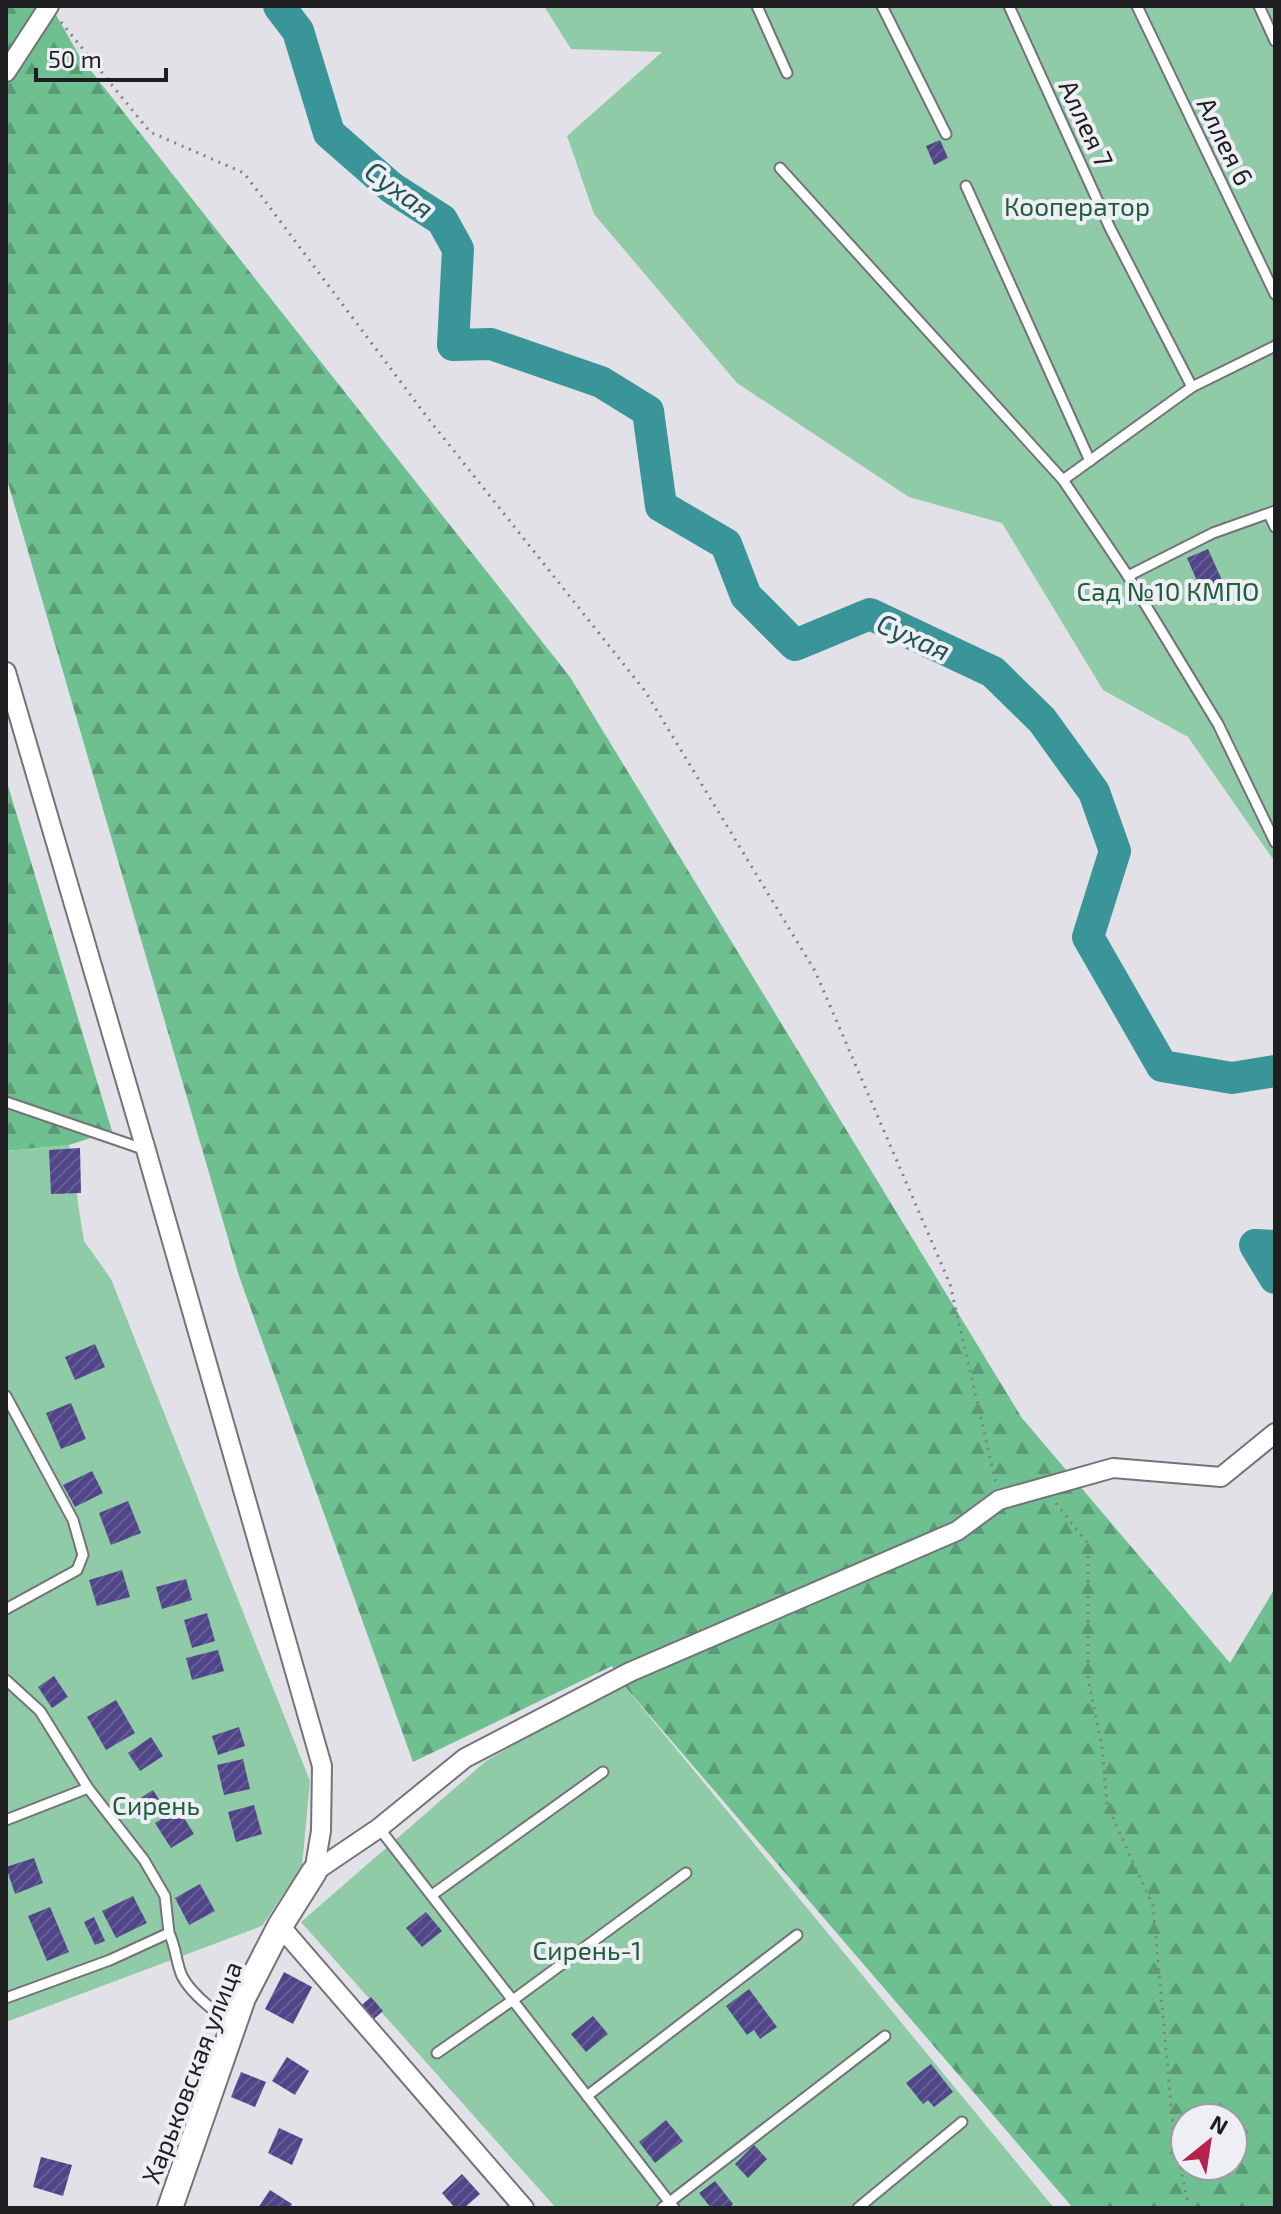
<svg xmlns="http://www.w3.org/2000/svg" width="1281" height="2214" font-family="'Exo 2',sans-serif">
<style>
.forest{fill:url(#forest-firs);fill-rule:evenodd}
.green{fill:#90cba7}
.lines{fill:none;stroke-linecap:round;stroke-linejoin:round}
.river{stroke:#399597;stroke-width:32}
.building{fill:url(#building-hatch)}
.lane-casing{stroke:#737379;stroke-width:13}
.street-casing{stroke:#737379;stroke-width:22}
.secondary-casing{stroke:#737379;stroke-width:28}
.path{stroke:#808084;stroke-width:3;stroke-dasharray:2 6;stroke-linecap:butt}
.lane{stroke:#fff;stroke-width:9}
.street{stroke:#fff;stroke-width:18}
.secondary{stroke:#fff;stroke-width:24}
.labels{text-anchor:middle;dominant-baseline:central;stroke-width:8;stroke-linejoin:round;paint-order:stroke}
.street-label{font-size:26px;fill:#1e1e20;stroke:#eeeef5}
.park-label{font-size:26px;fill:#205d3d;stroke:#eeeef5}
.water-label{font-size:28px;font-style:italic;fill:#1f5354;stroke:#eeeef5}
</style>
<defs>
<pattern id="forest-firs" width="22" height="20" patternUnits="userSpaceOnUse" patternTransform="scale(2)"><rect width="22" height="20" fill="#6ec091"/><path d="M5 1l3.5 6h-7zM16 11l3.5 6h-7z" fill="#5a9b76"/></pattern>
<pattern id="building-hatch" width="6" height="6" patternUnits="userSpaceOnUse" patternTransform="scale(2)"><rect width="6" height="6" fill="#504588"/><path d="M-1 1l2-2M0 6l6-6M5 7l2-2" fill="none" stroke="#665d92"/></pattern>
</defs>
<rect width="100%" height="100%" fill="#e1e1e7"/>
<g class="forest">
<path d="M6 6H51L80 57 570 677 1022 1418 1230 1663 1275 1588V2208H1073L621 1682 612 1666 413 1762 239 1276 6 476ZM1185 2118H1233V2166H1185Z"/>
<path d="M6 779 112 1131 69 1145 6 1151Z"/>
</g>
<g class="green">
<path d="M544 6H1275V862L1188 737 1103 690 1002 523 909 497 737 383 594 214 567 136 662 52 571 49Z"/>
<path d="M69 1145 84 1241 111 1279 310 1781 302 1866 262 1926 6 2022V1151Z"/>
<path d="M621 1682 1054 2208H556L301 1922 486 1761Z"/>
</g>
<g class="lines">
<g class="river">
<path d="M279 6 298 31 329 133 392 188 442 220 458 249 453 345 491 344 601 382 648 411 661 506 726 544 746 596 795 645 870 614 993 672 1042 720 1094 792 1115 851 1088 937 1162 1066 1232 1078 1275 1071"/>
<path d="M1275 1246 1255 1245 1275 1278"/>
</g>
</g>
<g class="building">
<path d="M940 140 948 158 934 165 926 146Z"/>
<path d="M1208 549 1226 589 1205 599 1187 558Z"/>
<path d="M80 1148 81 1193 51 1194 49 1150Z"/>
<path d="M95 1344 105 1367 75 1380 65 1357Z"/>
<path d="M71 1403 86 1439 61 1449 46 1413Z"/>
<path d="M92 1471 103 1493 75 1507 63 1485Z"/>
<path d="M128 1501 141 1533 111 1545 99 1513Z"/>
<path d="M122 1570 130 1597 97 1606 89 1580Z"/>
<path d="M186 1579 192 1600 162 1609 156 1587Z"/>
<path d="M207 1613 215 1641 192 1648 184 1620Z"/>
<path d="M218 1650 224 1671 192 1680 186 1658Z"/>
<path d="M54 1676 68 1697 52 1708 38 1687Z"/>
<path d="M116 1700 135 1733 106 1750 87 1717Z"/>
<path d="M239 1727 245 1746 218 1755 212 1736Z"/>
<path d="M151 1737 163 1756 140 1771 128 1753Z"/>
<path d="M243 1759 250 1789 224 1795 217 1765Z"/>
<path d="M153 1790 162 1804 139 1819 130 1805Z"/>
<path d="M254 1805 262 1834 236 1842 228 1812Z"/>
<path d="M178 1808 194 1834 171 1848 155 1823Z"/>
<path d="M34 1858 43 1883 15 1894 6 1867Z"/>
<path d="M200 1884 215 1911 189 1925 175 1898Z"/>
<path d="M133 1896 147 1923 116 1938 102 1911Z"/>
<path d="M50 1907 69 1952 47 1961 28 1916Z"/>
<path d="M426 1912 442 1931 422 1947 406 1928Z"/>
<path d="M94 1917 105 1941 95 1945 84 1922Z"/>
<path d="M284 1972 312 1987 293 2024 265 2009Z"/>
<path d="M749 1989 777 2027 760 2039 754 2030 747 2035 726 2006Z"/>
<path d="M371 1997 383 2011 368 2024 356 2010Z"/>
<path d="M593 2016 608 2034 586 2052 571 2034Z"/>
<path d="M287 2057 309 2071 295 2095 272 2081Z"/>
<path d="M931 2064 953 2092 934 2107 928 2100 923 2104 906 2083Z"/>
<path d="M241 2072 266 2082 255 2107 231 2097Z"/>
<path d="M666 2120 683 2141 655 2163 639 2142Z"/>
<path d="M279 2128 303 2139 292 2165 268 2153Z"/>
<path d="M754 2145 767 2159 748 2178 735 2164Z"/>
<path d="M41 2157 72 2165 63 2196 33 2187Z"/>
<path d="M462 2174 480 2194 464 2208H455L442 2193Z"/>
<path d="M715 2181 733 2204 729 2208H711L699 2193Z"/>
<path d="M270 2190 292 2204 290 2208H258Z"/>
</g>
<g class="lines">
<defs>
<g id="lane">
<path d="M757 6 787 73"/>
<path d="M882 6 946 134"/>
<path d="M1009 6 1110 228 1192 387"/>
<path d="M1137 6 1275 294"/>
<path d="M1259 6 1275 41"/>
<path d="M780 168 1063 480 1128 576 1218 724 1275 842"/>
<path d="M966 186 1090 461"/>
<path d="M1063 480 1192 387 1275 346"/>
<path d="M1269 514 1275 527"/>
<path d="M1128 576 1213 533 1275 511"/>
<path d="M6 1102 146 1150"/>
<path d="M6 1396 73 1520 83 1555 77 1570 6 1609"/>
<path d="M6 1680 40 1711 88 1788 144 1860 165 1896 169 1933 110 1960 6 1998"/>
<path d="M6 1820 88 1788"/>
<path d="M379 1828 674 2208"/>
<path d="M432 1895 603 1772"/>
<path d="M169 1933C176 1947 176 1963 182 1976 191 1994 218 2015 234 2024"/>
<path d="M437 2053 513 2000 686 1873"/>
<path d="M587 2096 797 1935"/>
<path d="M662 2208 885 2036"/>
<path d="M858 2208 962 2122"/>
</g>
<g id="street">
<path d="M6 72 49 6"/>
<path d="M6 672 146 1150 322 1766 321 1831 314 1872"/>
<path d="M314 1872 379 1828 465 1758 630 1672 957 1531 999 1500 1113 1468 1221 1477 1275 1433"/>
<path d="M280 1926 524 2208"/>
</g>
<path id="secondary" d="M170 2208 243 1998 280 1926 314 1872"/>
</defs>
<use href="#lane" class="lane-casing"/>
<use href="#street" class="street-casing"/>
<use href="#secondary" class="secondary-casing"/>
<g class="path">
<path d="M61 22 150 132 244 173 427 417 645 691 815 971 950 1284 996 1484"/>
<path d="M1056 1503 1088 1544V1679L1102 1746 1107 1805 1153 1906 1174 2138 1189 2208"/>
</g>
<use href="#lane" class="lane"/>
<use href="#street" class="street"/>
<use href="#secondary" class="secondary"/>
</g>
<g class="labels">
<g class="street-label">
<text transform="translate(1087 123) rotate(65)">Аллея 7</text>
<text transform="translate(1226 141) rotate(64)">Аллея 6</text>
<text transform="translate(191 2072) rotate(-69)">Харьковская улица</text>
</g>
<g class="park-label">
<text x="1077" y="205">Кооператор</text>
<text x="1168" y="590">Сад №10 КМПО</text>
<text x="156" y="1804">Сирень</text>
<text x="587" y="1949">Сирень-1</text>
</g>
<g class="water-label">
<text transform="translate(400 189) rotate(36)">Сухая</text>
<text transform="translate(914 636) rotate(24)">Сухая</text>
</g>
</g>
<rect width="1281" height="2214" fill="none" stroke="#1e1e20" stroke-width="16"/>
<g transform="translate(1209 2142) rotate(30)"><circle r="38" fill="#eeeef5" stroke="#9b9ba0" stroke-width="2"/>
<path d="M0-6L14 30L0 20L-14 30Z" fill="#b4234e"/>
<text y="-12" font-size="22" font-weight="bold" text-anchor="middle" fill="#1e1e20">N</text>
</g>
<path d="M36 68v12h130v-12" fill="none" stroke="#1e1e20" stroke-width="4"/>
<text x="48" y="68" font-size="24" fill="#1e1e20" stroke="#eeeef5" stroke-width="6" paint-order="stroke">50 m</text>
</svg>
